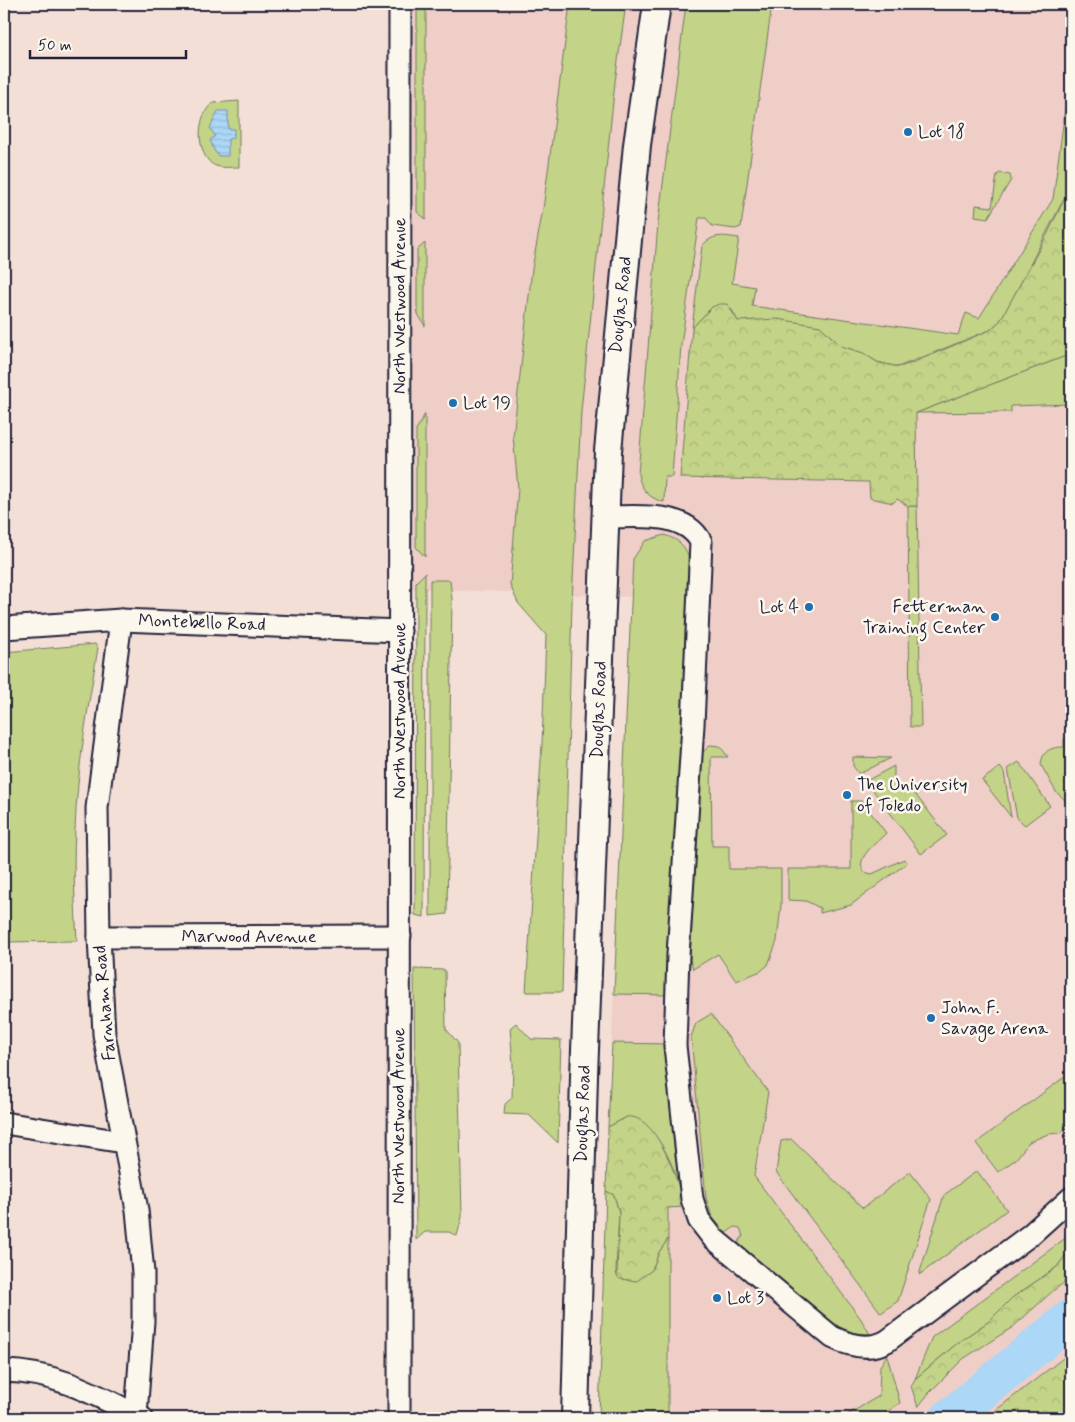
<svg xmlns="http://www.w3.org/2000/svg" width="1075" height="1422" font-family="Mynerve,sans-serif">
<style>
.built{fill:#efcec8}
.grass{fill:#c3d387;stroke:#727a61}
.forest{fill:url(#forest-crowns);stroke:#727a61}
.water{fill:url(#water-rules);stroke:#758fac}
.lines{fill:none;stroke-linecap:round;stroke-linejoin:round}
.river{stroke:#acd7f7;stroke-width:38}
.minor-casing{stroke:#22223b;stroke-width:25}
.tertiary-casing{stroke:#22223b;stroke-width:30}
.minor{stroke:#fbf7ec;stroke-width:21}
.tertiary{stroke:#fbf7ec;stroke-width:26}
.poi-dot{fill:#1f6fb2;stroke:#fbf7ec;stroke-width:2}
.labels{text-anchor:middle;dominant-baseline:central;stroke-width:5;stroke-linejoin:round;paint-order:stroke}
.poi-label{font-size:18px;fill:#22223b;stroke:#fbf7ec;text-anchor:start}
.street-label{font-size:18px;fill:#22223b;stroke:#fbf7ec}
</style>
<defs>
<pattern id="forest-crowns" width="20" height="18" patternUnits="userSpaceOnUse" patternTransform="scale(1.25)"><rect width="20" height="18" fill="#c3d387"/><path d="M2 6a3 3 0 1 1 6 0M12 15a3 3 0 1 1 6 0" fill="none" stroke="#a7b575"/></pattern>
<pattern id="water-rules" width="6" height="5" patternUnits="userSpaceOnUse" patternTransform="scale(1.25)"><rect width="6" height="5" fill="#acd7f7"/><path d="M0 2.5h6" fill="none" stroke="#94b8d5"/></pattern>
</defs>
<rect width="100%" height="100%" fill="#f4dfd7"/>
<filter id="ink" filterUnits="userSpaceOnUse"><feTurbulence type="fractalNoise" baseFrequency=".02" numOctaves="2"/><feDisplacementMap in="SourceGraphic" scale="10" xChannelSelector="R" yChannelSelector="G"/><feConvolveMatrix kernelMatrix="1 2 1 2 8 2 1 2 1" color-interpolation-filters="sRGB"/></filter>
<g filter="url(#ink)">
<path class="built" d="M400 4H1071V1418H599L608 1127 631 597 400 588Z"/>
<g class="grass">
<path d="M417 4H426V219L417 212Z"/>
<path d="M570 4H626L615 82 581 411 572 602 562 992H526L542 744 546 635 518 603 510 585 518 488 513 436 532 269 543 209Z"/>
<path d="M686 4H772L741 227 735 229 712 226 706 218H699L681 345 672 477H665L664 502C649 499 640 488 638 474L658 223Z"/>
<path d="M1071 65V185L1014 296 1000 321 990 330 898 367 877 362 863 353 841 346 820 326 738 321 732 310 712 307 692 328 702 246C713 233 724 236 739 238L732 283 755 287 752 306 958 335 966 313 979 318 1053 199Z"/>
<path d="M239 101V167C230 167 219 169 212 164 195 151 197 114 213 103Z"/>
<path d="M1000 173 1010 175 1011 180 988 218 975 216 976 205 992 207 997 175Z"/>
<path d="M425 243V326L418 314 417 306V250Z"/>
<path d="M1071 354V404L1011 406V412L916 413Z"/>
<path d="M425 414V557L416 547V430Z"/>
<path d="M908 506H917L921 727H910Z"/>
<path d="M664 535C680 539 689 549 690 566L668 995 614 994 633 559 645 541Z"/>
<path d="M425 573 424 917 415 915 416 582Z"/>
<path d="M430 580H450L452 599 447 914 430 916Z"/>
<path d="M95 644 98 648C88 708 77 769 75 830 73 867 75 904 77 941L4 942V652Z"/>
<path d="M1071 738V805L1056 792 1041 765C1042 750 1052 747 1064 747V739Z"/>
<path d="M710 745 720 746 728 757H711L712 846H729V869H781V905L777 941 768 965 761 971 736 981 718 954 693 969 690 960 701 754Z"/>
<path d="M853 757 891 758 859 774 853 766Z"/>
<path d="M1019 762 1050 806 1025 825 1017 818 1008 769Z"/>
<path d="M894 766V784L902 789H911L947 835 921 854 866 781Z"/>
<path d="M1000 767 1004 772 1011 817 982 780Z"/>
<path d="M851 801H862L886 833C877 843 854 858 864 872L872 874 904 859 907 863 851 905 820 913V908L806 901 788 900V869H851Z"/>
<path d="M414 969 445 970 446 1029 458 1043 462 1217 457 1236 449 1232H425L416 1240Z"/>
<path d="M711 1014 768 1092 754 1176 861 1319 870 1334 853 1333 837 1326 738 1243 743 1236 740 1228 735 1227 726 1233 712 1217 706 1198 691 1037 696 1023Z"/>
<path d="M516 1023 531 1039 561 1040 558 1143 529 1115 504 1114 505 1104 512 1098 513 1065 510 1028Z"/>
<path d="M612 1043 669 1044 683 1197C674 1168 660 1125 627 1117L608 1127Z"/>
<path d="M1071 1072V1124L1060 1133 1048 1134 1029 1142 1016 1159 998 1172 976 1143Z"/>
<path d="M791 1139 863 1208 910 1172 931 1199 898 1301 881 1313 776 1172 781 1141Z"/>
<path d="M977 1171 1007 1210 919 1275 944 1195Z"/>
<path d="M606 1191 614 1195 619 1212 616 1270 617 1276 630 1281 652 1270 659 1252 668 1239V1418H599Z"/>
<path d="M1071 1234V1252L1065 1256 1057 1267 1012 1298 988 1322 960 1341 915 1379 932 1337Z"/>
<path d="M887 1355 900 1403 878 1418H842L879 1396 880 1366Z"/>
</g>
<g class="forest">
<path d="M1071 185V354L916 413 917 506H908L897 499 893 503 870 498 869 482 680 478 692 328 712 307 719 304H727L738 321 778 319 820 326 841 346 863 353 877 362 898 367 912 363 990 330 1000 321 1047 235Z"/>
<path d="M627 1117C657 1113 680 1185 684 1207L668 1208V1239L659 1252 652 1270 637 1281 620 1279 617 1276 619 1212 614 1195 606 1191 608 1127Z"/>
<path d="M1071 1252V1278L1054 1290 1013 1327 963 1359 929 1393 918 1407 911 1386 915 1379 960 1341 988 1322 1012 1298 1057 1267 1065 1256Z"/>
<path d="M1071 1352V1411L1065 1418H991L996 1410Z"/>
</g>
<path class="water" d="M218 111H228V129H234V138L228 139V156H219L215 152 210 140 215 136 210 128Z"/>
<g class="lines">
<path class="river" d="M949 1418 1071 1318"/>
<defs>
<g id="minor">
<path d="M606 517C635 517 685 510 701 542L693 725 678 955 675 1046 692 1199 699 1220 713 1238 832 1337C848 1345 869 1351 887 1341L1030 1235 1071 1198"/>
<path d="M121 620 97 808 99 937 104 1034 137 1210 143 1273V1321L136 1415"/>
<path d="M4 628 121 620 400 631"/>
<path d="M99 937 400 936"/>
<path d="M4 1123 123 1142"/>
<path d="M4 1371C57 1372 96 1395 142 1418"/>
<path d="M399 1418 400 4"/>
</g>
<path id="tertiary" d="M575 1418 584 1076 608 451 637 145 657 4"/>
</defs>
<use href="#minor" class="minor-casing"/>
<use href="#tertiary" class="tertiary-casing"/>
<use href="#minor" class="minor"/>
<use href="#tertiary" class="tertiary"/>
</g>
</g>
<g class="poi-dot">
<circle cx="908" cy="132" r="5"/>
<circle cx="453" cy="403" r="5"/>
<circle cx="809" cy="607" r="5"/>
<circle cx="995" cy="617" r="5"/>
<circle cx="847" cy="795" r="5"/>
<circle cx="931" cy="1018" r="5"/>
<circle cx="717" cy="1298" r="5"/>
</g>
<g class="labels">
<g class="poi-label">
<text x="918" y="132">Lot 18</text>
<text x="463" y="403">Lot 19</text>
<text x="799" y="607" text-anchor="end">Lot 4</text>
<text x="985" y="607" text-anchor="end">Fetterman<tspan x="985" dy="21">Training Center</tspan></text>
<text x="857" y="785">The University<tspan x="857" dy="21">of Toledo</tspan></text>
<text x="941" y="1008">John F.<tspan x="941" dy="21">Savage Arena</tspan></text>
<text x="727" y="1298">Lot 3</text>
</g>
<g class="street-label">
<text transform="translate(621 305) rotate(-84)">Douglas Road</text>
<text transform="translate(400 306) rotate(-90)">North Westwood Avenue</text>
<text transform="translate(202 623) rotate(2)">Montebello Road</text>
<text transform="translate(599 710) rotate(-88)">Douglas Road</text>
<text transform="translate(400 711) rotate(-90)">North Westwood Avenue</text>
<text x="249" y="937">Marwood Avenue</text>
<text transform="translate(105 1003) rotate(-95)">Farnham Road</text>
<text transform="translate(583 1114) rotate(-88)">Douglas Road</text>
<text transform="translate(399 1116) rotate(-90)">North Westwood Avenue</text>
</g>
</g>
<rect width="1075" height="1422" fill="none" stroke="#fbf7ec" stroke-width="20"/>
<rect x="10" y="10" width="1055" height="1402" fill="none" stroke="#22223b" stroke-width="2" filter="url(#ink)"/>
<path d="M30 50v8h156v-8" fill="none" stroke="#22223b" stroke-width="2.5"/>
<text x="38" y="50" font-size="15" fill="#22223b" stroke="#fbf7ec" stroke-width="4" paint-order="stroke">50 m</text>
</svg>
